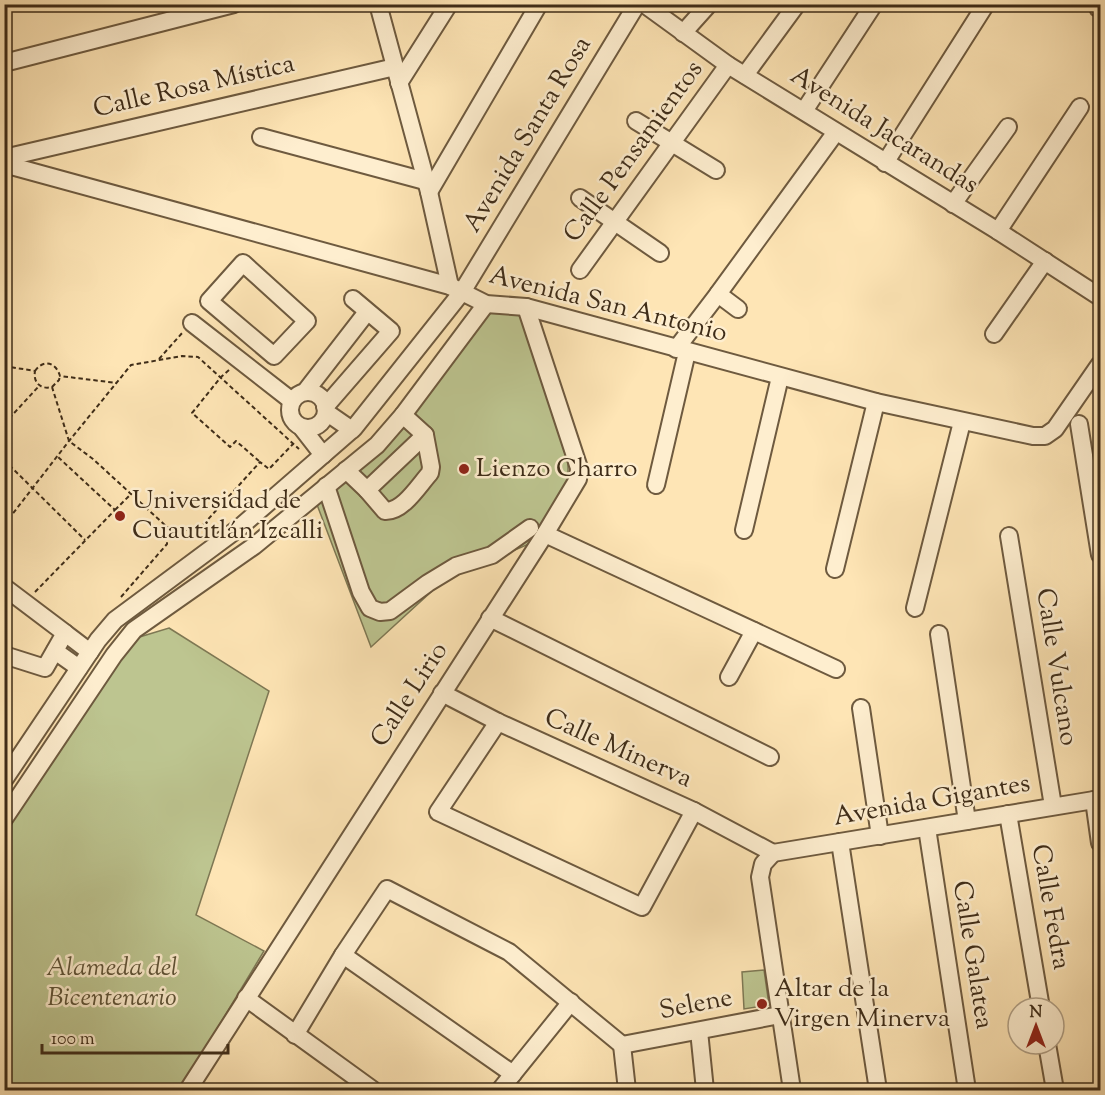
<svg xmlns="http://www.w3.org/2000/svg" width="1105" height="1095" font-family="'Sorts Mill Goudy',serif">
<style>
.green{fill:#bdc590;stroke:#7e7854;stroke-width:1.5}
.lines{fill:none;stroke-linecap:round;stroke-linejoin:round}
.minor-casing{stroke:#6e5a3f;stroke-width:20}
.path{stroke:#3e2c18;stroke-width:2;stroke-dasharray:4.5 3;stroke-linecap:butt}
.minor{stroke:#feeecf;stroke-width:16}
.poi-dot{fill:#8f2418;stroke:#feeecf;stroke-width:2}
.labels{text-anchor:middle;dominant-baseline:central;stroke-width:5;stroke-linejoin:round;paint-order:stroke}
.street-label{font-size:26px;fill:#3e2c18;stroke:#feeecf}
.poi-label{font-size:26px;fill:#3e2c18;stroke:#feeecf;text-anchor:start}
.park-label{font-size:26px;font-style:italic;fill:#5e5236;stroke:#feeecf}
</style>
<rect width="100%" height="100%" fill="#fee5b5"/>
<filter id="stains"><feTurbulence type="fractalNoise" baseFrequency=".00333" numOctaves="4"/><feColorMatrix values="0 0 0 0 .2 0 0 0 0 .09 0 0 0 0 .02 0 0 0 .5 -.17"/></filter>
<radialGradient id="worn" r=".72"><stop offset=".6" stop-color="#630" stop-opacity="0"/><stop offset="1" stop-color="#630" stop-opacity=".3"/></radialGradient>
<g class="green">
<path d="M491 309 525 313 568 444V487L536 541 443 581 371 647 316 502 383 452Z"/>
<path d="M169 628 269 691 196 915 264 951 180 1090H5V828L133 639Z"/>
<path d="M764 970 769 1005 744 1009 742 972Z"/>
</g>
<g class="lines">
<defs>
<g id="minor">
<path d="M378 4 429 192 450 286"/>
<path d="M644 4 728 65 998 231 1100 297"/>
<path d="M1098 8 1100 4"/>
<path d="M683 33 709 4"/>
<path d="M4 63 234 4"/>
<path d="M745 75 797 4"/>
<path d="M399 83 449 4"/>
<path d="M804 111 874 4"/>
<path d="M636 121 716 170"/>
<path d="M261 137 425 181"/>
<path d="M4 158 395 67"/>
<path d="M885 163 986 4"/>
<path d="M4 164 450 286 486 304 526 307 876 402 1033 436H1045L1055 429 1100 364"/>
<path d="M429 192 539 4"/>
<path d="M580 198 660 253"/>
<path d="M953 204 1008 127"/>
<path d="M998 231 1080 107"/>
<path d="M243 263 307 321 274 356 209 301Z"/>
<path d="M580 270 728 65"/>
<path d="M718 294 738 309"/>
<path d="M192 323 292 401"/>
<path d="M994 334 1045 261"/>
<path d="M676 349 718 294 836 132"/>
<path d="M305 392 367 312"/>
<circle cx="308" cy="410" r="18"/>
<path d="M325 407 391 331 353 299"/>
<path d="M326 412 352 430"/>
<path d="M1079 424 1100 555"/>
<path d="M302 428 323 455"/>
<path d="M346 470 367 490 425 435 403 415"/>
<path d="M656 485 687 352"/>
<path d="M326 486 361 592 370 608 380 612 390 611 428 583 456 566 492 555 530 528"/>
<path d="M367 490 385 511C403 512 419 485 430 473L431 467 425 435"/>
<path d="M744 530 780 377"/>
<path d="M545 534 836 669"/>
<path d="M1009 536 1053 806"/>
<path d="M835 569 876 402"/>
<path d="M4 587 65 633 45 668 4 655"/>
<path d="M915 608 962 422"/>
<path d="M490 618 770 757"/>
<path d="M65 633 90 652"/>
<path d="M939 634 967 821"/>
<path d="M55 651 79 668"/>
<path d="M729 677 754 631"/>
<path d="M442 693 498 722 694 811 773 853"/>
<path d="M861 708 880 836"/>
<path d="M498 722 438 812 642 907 694 811"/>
<path d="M4 780 98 640 115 620 239 528 354 428 462 292 637 4"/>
<path d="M1094 800 1100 843"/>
<path d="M1008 814 1041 1008"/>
<path d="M4 819 114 655 134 630 254 546 377 445 403 415 486 304"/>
<path d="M927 828 967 1090"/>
<path d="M840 842 878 1090"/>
<path d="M773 853 1100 799"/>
<path d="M773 853 763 864 760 877 792 1090"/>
<path d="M343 955 513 1074"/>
<path d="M246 998 373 1090"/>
<path d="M699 1031 705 1090"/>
<path d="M295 1035 343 955 387 889 509 952 622 1045"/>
<path d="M1047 1044 1055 1090"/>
<path d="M622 1045 780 1015"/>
<path d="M622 1045 627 1090"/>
<path d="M188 1090 545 534 578 479 579 468 526 307"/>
<path d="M500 1090 571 1002"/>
</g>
</defs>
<use href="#minor" class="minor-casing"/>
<g class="path">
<path d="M4 299V301"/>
<path d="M159 359 183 332"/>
<path d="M4 366 35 371C33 382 40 390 52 387L69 441 93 459 167 527 185 530 202 526 260 462 269 469 293 444"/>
<path d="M229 370 221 377 192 413 230 447 236 441 259 461"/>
<path d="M35 371C43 359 56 362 60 376L117 383"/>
<path d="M52 387 59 380 60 376"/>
<path d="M4 424 39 386"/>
<path d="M4 460 85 540"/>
<path d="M115 510 130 495"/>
<path d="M4 525 69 441 131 365 182 356 198 357 299 449"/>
<path d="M35 592 115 510 58 457"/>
<path d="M121 597 167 544V527"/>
</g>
<use href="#minor" class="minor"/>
</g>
<g class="poi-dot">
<circle cx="464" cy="469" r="6"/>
<circle cx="120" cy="516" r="6"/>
<circle cx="762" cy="1004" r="6"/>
</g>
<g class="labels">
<g class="street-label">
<text transform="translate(194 87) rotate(-13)">Calle Rosa Mística</text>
<text transform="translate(884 131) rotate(32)">Avenida Jacarandas</text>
<text transform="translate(528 135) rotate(-59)">Avenida Santa Rosa</text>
<text transform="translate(634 152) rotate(-54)">Calle Pensamientos</text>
<text transform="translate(608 305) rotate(14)">Avenida San Antonio</text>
<text transform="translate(1056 667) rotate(81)">Calle Vulcano</text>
<text transform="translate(410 695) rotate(-57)">Calle Lirio</text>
<text transform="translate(618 749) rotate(24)">Calle Minerva</text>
<text transform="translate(932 801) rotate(-10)">Avenida Gigantes</text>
<text transform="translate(1050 907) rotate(80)">Calle Fedra</text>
<text transform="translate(972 955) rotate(81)">Calle Galatea</text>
<text transform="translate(696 1005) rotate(-11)">Selene</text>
</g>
<g class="poi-label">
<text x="476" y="469">Lienzo Charro</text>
<text x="132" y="501">Universidad de<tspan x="132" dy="30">Cuautitlán Izcalli</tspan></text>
<text x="774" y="989">Altar de la<tspan x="774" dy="30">Virgen Minerva</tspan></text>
</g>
<g class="park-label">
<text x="112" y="968">Alameda del<tspan x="112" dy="30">Bicentenario</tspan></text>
</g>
</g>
<rect width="1105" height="1095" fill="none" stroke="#fee5b5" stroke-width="24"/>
<rect x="6" y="6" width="1093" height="1083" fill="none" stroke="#3e2c18" stroke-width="3"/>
<rect x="12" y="12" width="1081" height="1071" fill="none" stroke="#3e2c18" stroke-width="1.5"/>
<g transform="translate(1036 1026)"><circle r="28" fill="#feeecf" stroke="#b1a086" stroke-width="1.5"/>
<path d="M0-4.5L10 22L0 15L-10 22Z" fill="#8f2418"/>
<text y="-9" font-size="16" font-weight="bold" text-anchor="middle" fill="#3e2c18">N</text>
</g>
<path d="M42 1044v9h186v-9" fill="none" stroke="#3e2c18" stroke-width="3"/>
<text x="51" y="1044" font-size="18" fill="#3e2c18" stroke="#feeecf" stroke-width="4.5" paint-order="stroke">100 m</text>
<rect width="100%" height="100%" filter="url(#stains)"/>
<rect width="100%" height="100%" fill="url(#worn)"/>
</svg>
